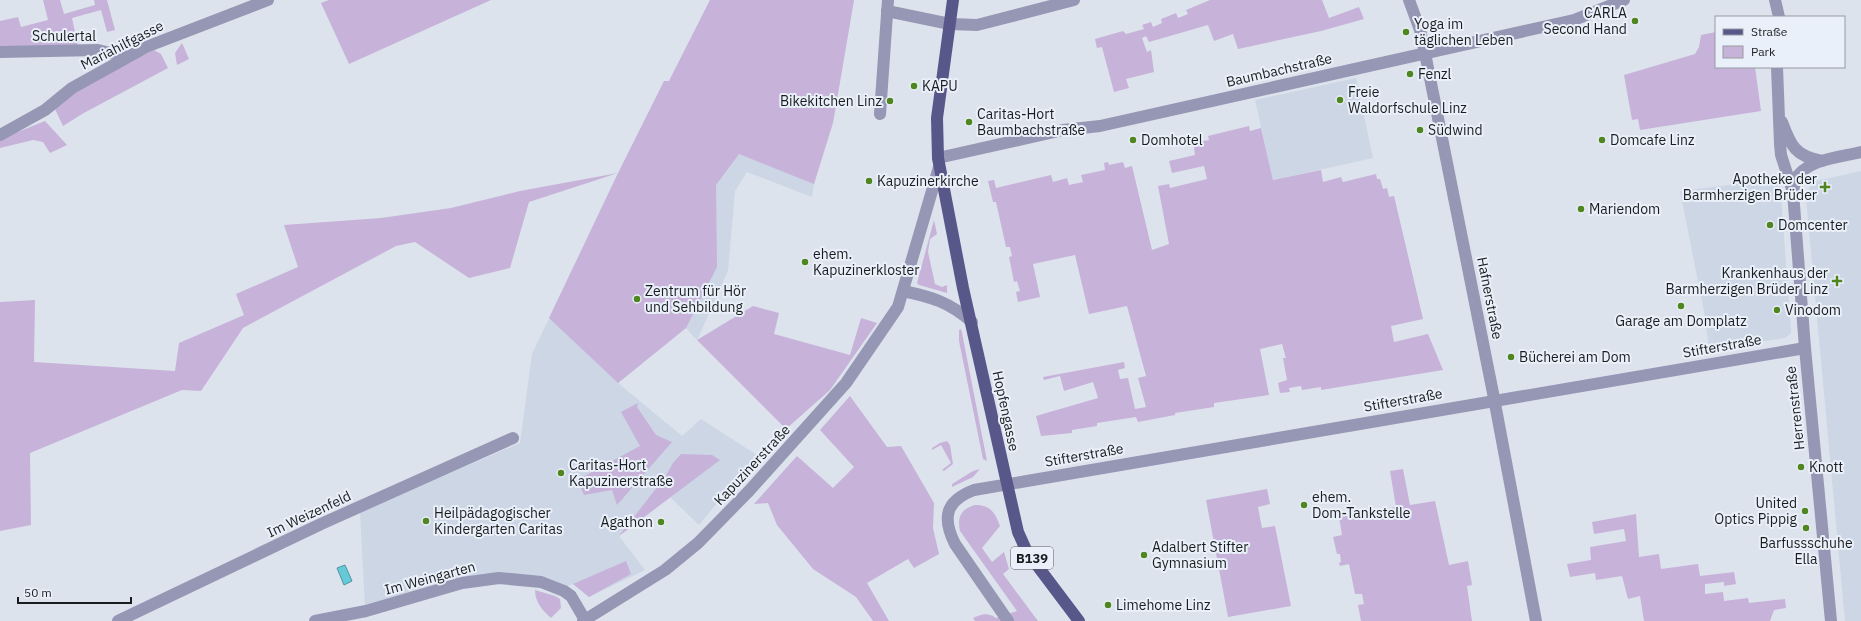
<svg xmlns="http://www.w3.org/2000/svg" width="1861" height="621" font-family="'IBM Plex Sans',sans-serif">
<style>
.built{fill:#ccd6e5}
.green{fill:#c7b2da}
.water{fill:#66c9d8;stroke:#4f95a1}
.lines{fill:none;stroke-linecap:round;stroke-linejoin:round}
.minor{stroke:#9597b4;stroke-width:12}
.major{stroke:#57578a;stroke-width:12}
.poi-dot{fill:#4f861f;stroke:#eaf0f9;stroke-width:1.5}
.labels{text-anchor:middle;dominant-baseline:central;stroke-width:4;stroke-linejoin:round;paint-order:stroke}
.shield{fill:#eaf0f9;stroke:#585c61;stroke-width:1}
.shield-label{font-size:13px;font-weight:bold;fill:#1a1d20}
.poi-label{font-size:14px;fill:#1a1d20;stroke:#eaf0f9;text-anchor:start}
.street-label{font-size:14px;fill:#1a1d20;stroke:#eaf0f9}
</style>
<rect width="100%" height="100%" fill="#dde3ec"/>
<g class="built">
<path d="M710 0H854L835 110 814 184 812 197 747 172 735 191 728 271 697 340 686 328 618 383 682 436 701 419 757 455 699 525 670 497 619 536 645 570 589 597 573 584 565 587 531 576 365 606 360 512 520 443 532 354 664 81H669Z"/>
<path d="M1356 78 1373 158 1273 180 1255 100Z"/>
<path d="M1861 171V621H1845L1806 198 1810 186 1816 181Z"/>
<path d="M1769 180 1780 181 1791 333 1785 338 1709 349 1705 317 1680 191Z"/>
</g>
<g class="green">
<path d="M43 0H60L64 14 95 5 94 0H107L115 30 107 32 101 10 72 18 78 46 0 47V21L18 17 21 27 48 20Z"/>
<path d="M329 0H491L349 64 321 3Z"/>
<path d="M710 0H854L833 123 814 184 739 154 716 185 717 267 686 328 618 383 549 318 618 173 529 202 510 268 469 278 415 242 396 246 243 328 201 391 182 390 30 453 31 525 0 531V302L35 300 34 362 175 371 179 343 244 315 236 294 298 267 284 225 381 218 451 208 520 191 618 173 664 81H669Z"/>
<path d="M1210 0H1322L1329 18 1359 7 1364 19 1321 31 1238 49 1233 34 1214 41 1208 25 1149 42 1146 36 1142 38 1147 52 1151 50 1154 72 1126 79 1129 88 1114 92 1102 47 1097 48 1095 39 1123 31 1126 34 1144 29 1142 25 1151 22 1153 27 1162 23 1161 19 1176 13 1178 18 1188 14 1186 10Z"/>
<path d="M1716 32V67H1755L1761 111 1640 130 1638 119 1632 120 1624 75 1695 54 1699 47 1701 35Z"/>
<path d="M182 43 189 59 177 65 175 53Z"/>
<path d="M154 50 161 54 168 68 82 114 63 126 54 107C84 84 120 66 154 50Z"/>
<path d="M45 121 67 145 50 153 43 142 33 140 0 148V139Z"/>
<path d="M1249 126 1250 131 1261 128 1273 180 1321 170 1323 182 1341 177 1343 182 1376 174 1377 179H1380L1383 189 1387 188 1389 197 1394 196 1423 319 1391 326 1394 342 1428 334 1443 370 1321 390V387L1302 390 1301 386 1289 388 1290 392 1280 393 1278 383 1287 380 1283 358H1286L1282 344 1260 349 1269 395 1214 403V407L1175 413V415L1138 422 1136 417 1097 423V426L1072 430V433L1041 436 1036 416 1098 398 1093 382 1064 391 1060 376 1044 380 1043 377 1124 362 1125 368 1118 370 1120 379 1128 378 1135 409 1146 407 1138 378 1146 376 1127 306 1089 314 1075 255 1033 264 1040 297 1018 302 1016 292 1020 291 1017 281 1014 282 1009 257 1012 256 1010 247H1006L996 202H993L988 181 994 180 996 188 1051 175 1053 182 1067 178 1069 185 1083 182 1081 175 1105 170 1104 163 1108 162 1109 165 1123 162 1125 168 1132 166 1152 250 1169 244 1158 186 1169 184 1170 188 1207 179 1204 166 1172 173 1169 161 1195 155 1194 147 1199 146 1198 142 1209 140 1208 136Z"/>
<path d="M934 220 937 234 930 239 928 252 935 284 942 287 947 285V293L919 285 917 283Z"/>
<path d="M753 306 779 313 774 334 850 355 861 318 877 323 830 390 786 429 697 340Z"/>
<path d="M961 329 962 333 987 461 983 459 959 341V330Z"/>
<path d="M850 396 887 447 901 446 934 503 933 528 939 554 914 568 908 559 867 583 889 621H873L856 597 813 569 777 525 768 503 754 504 797 456 833 488 854 467 820 430Z"/>
<path d="M638 403 637 407 656 435 672 442 617 505 612 490 584 495 577 480 640 446 621 412Z"/>
<path d="M947 441 950 445 953 464 944 471 942 470 951 463 941 445 932 450V448L940 443Z"/>
<path d="M681 454 712 455 720 460 619 536 665 477 673 463Z"/>
<path d="M980 469 973 477 952 487V484L973 471Z"/>
<path d="M1403 469 1410 505 1435 501 1449 565 1468 561 1472 585 1467 586 1472 621H1361L1358 605 1364 604 1362 594H1355L1349 564 1340 566 1339 563 1341 562 1340 554H1337L1333 537 1342 535 1339 517 1396 507 1390 471Z"/>
<path d="M1267 489 1270 504 1258 507 1262 528 1275 526 1291 606 1228 617 1206 500Z"/>
<path d="M975 505C990 505 995 512 1000 526L982 548 992 562 1004 552 1009 569 1003 574 1038 621H975L973 618C982 614 988 612 996 618L1017 611 960 531C957 517 961 509 975 505Z"/>
<path d="M1636 514 1639 557 1659 554 1661 569 1698 564 1700 576 1734 572 1736 584 1724 586V582L1705 584V594L1723 592 1724 601 1748 598 1749 603 1785 599 1786 608 1774 610 1770 621H1644L1640 596 1628 599 1622 576 1596 580 1595 573 1570 577 1567 564 1591 560 1590 547 1626 541 1624 529 1594 534 1592 522Z"/>
<path d="M626 561 631 574 589 597 573 584Z"/>
<path d="M535 590 555 596 560 599 561 608 551 618C542 610 535 602 535 590Z"/>
</g>
<path class="water" d="M345 565 352 581 344 585 337 568Z"/>
<g class="lines">
<g class="minor">
<path d="M1409 0 1420 30 1425 53 1493 393 1536 621"/>
<path d="M1775 0 1779 17"/>
<path d="M887 11 950 24 977 25 1074 0"/>
<path d="M0 52 98 50 127 57"/>
<path d="M1777 67 1780 144 1781 155 1793 192 1805 348 1831 621"/>
<path d="M880 114 888 0"/>
<path d="M1782 122C1791 146 1795 156 1822 161"/>
<path d="M0 135 45 110 72 88 146 47 268 0"/>
<path d="M938 158 1063 130 1100 126 1574 20 1624 0"/>
<path d="M1793 192C1794 188 1794 183 1795 180 1806 159 1841 157 1861 152"/>
<path d="M903 291C932 297 949 302 972 322"/>
<path d="M118 621 321 524 513 438"/>
<path d="M315 621 366 611 462 583 499 578 541 582 564 591 571 596 585 620"/>
<path d="M583 621 665 570 698 543 749 491 846 383 898 307 939 167"/>
<path d="M1008 621 955 544C942 518 945 501 974 490L1805 348"/>
</g>
<path class="major" d="M953 0 937 118 938 158 963 288 1018 532 1027 552 1079 621"/>
</g>
<g class="poi-dot">
<circle cx="1635" cy="21" r="4"/>
<circle cx="1406" cy="32" r="4"/>
<circle cx="1410" cy="74" r="4"/>
<circle cx="914" cy="86" r="4"/>
<circle cx="1340" cy="100" r="4"/>
<circle cx="890" cy="101" r="4"/>
<circle cx="969" cy="122" r="4"/>
<circle cx="1420" cy="130" r="4"/>
<circle cx="1133" cy="140" r="4"/>
<circle cx="1602" cy="140" r="4"/>
<circle cx="869" cy="181" r="4"/>
<path d="M1823 181h4v4h4v4h-4v4h-4v-4h-4v-4h4z"/>
<circle cx="1581" cy="209" r="4"/>
<circle cx="1770" cy="225" r="4"/>
<circle cx="805" cy="262" r="4"/>
<path d="M1835 275h4v4h4v4h-4v4h-4v-4h-4v-4h4z"/>
<circle cx="637" cy="299" r="4"/>
<circle cx="1681" cy="306" r="4"/>
<circle cx="1777" cy="310" r="4"/>
<circle cx="1511" cy="357" r="4"/>
<circle cx="1801" cy="467" r="4"/>
<circle cx="561" cy="473" r="4"/>
<circle cx="1304" cy="505" r="4"/>
<circle cx="1805" cy="511" r="4"/>
<circle cx="426" cy="521" r="4"/>
<circle cx="661" cy="522" r="4"/>
<circle cx="1806" cy="528" r="4"/>
<circle cx="1144" cy="555" r="4"/>
<circle cx="1108" cy="605" r="4"/>
</g>
<g class="labels">
<rect class="shield" x="1011" y="547" width="42" height="22" rx="3"/>
<g class="shield-label">
<text x="1032" y="558">B139</text>
</g>
<g class="poi-label">
<text x="1627" y="13" text-anchor="end">CARLA<tspan x="1627" dy="16">Second Hand</tspan></text>
<text x="1414" y="24">Yoga im<tspan x="1414" dy="16">täglichen Leben</tspan></text>
<text x="1418" y="74">Fenzl</text>
<text x="922" y="86">KAPU</text>
<text x="1348" y="92">Freie<tspan x="1348" dy="16">Waldorfschule Linz</tspan></text>
<text x="882" y="101" text-anchor="end">Bikekitchen Linz</text>
<text x="977" y="114">Caritas-Hort<tspan x="977" dy="16">Baumbachstraße</tspan></text>
<text x="1428" y="130">Südwind</text>
<text x="1141" y="140">Domhotel</text>
<text x="1610" y="140">Domcafe Linz</text>
<text x="1817" y="179" text-anchor="end">Apotheke der<tspan x="1817" dy="16">Barmherzigen Brüder</tspan></text>
<text x="877" y="181">Kapuzinerkirche</text>
<text x="1589" y="209">Mariendom</text>
<text x="1778" y="225">Domcenter</text>
<text x="813" y="254">ehem.<tspan x="813" dy="16">Kapuzinerkloster</tspan></text>
<text x="1828" y="273" text-anchor="end">Krankenhaus der<tspan x="1828" dy="16">Barmherzigen Brüder Linz</tspan></text>
<text x="645" y="291">Zentrum für Hör<tspan x="645" dy="16">und Sehbildung</tspan></text>
<text x="1785" y="310">Vinodom</text>
<text x="1681" y="321" text-anchor="middle">Garage am Domplatz</text>
<text x="1519" y="357">Bücherei am Dom</text>
<text x="569" y="465">Caritas-Hort<tspan x="569" dy="16">Kapuzinerstraße</tspan></text>
<text x="1809" y="467">Knott</text>
<text x="1312" y="497">ehem.<tspan x="1312" dy="16">Dom-Tankstelle</tspan></text>
<text x="1797" y="503" text-anchor="end">United<tspan x="1797" dy="16">Optics Pippig</tspan></text>
<text x="434" y="513">Heilpädagogischer<tspan x="434" dy="16">Kindergarten Caritas</tspan></text>
<text x="653" y="522" text-anchor="end">Agathon</text>
<text x="1806" y="543" text-anchor="middle">Barfussschuhe<tspan x="1806" dy="16">Ella</tspan></text>
<text x="1152" y="547">Adalbert Stifter<tspan x="1152" dy="16">Gymnasium</tspan></text>
<text x="1116" y="605">Limehome Linz</text>
</g>
<g class="street-label">
<text x="64" y="36">Schulertal</text>
<text transform="translate(122 45) rotate(-27)">Mariahilfgasse</text>
<text transform="translate(1279 70) rotate(-13)">Baumbachstraße</text>
<text transform="translate(1490 298) rotate(79)">Hafnerstraße</text>
<text transform="translate(1722 346) rotate(-10)">Stifterstraße</text>
<text transform="translate(1403 400) rotate(-10)">Stifterstraße</text>
<text transform="translate(1795 408) rotate(-96)">Herrenstraße</text>
<text transform="translate(1006 411) rotate(78)">Hopfengasse</text>
<text transform="translate(1084 455) rotate(-10)">Stifterstraße</text>
<text transform="translate(752 465) rotate(-47)">Kapuzinerstraße</text>
<text transform="translate(309 514) rotate(-25)">Im Weizenfeld</text>
<text transform="translate(430 578) rotate(-15)">Im Weingarten</text>
</g>
</g>
<rect x="1715" y="16" width="130" height="52" fill="#eaf0f9" stroke="#979ca2"/>
<rect x="1723" y="29" width="20" height="6" fill="#57578a" stroke="#979ca2"/>
<text x="1751" y="36" font-size="12" fill="#1a1d20">Straße</text>
<rect x="1723" y="46" width="20" height="12" fill="#c7b2da" stroke="#979ca2"/>
<text x="1751" y="56" font-size="12" fill="#1a1d20">Park</text>
<path d="M18 597v6h113v-6" fill="none" stroke="#1a1d20" stroke-width="2"/>
<text x="24" y="597" font-size="12" fill="#1a1d20" stroke="#eaf0f9" stroke-width="3" paint-order="stroke">50 m</text>
</svg>
